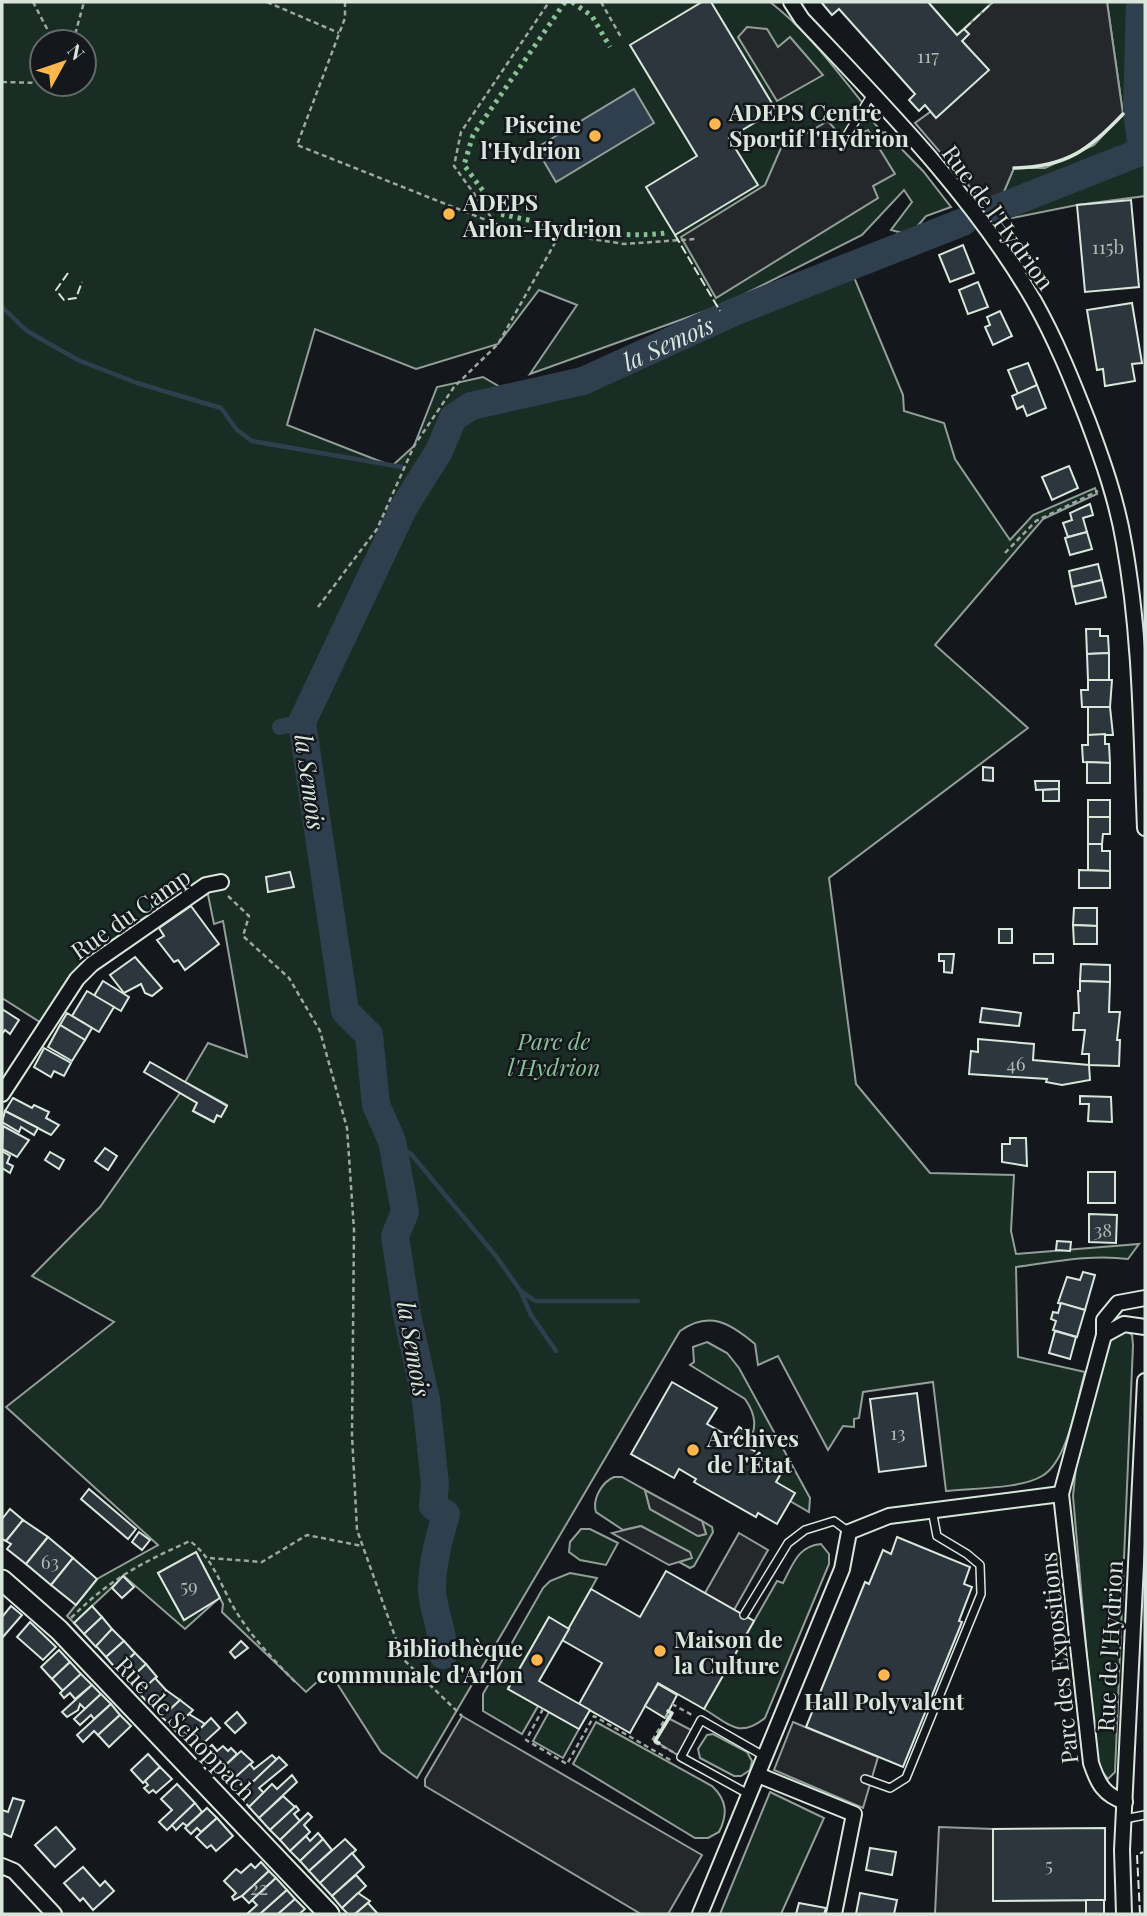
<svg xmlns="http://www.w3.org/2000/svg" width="1147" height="1916" font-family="'Playfair Display',serif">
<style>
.green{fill:#1a2d24;stroke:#939e99;stroke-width:2;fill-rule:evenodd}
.parking{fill:#24282b;stroke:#939e99;stroke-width:2}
.water{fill:#2f3f4d;stroke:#939e99;stroke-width:2}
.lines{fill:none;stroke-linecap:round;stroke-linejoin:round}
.stream{stroke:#2f3f4d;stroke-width:4.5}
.canal{stroke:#2f3f4d;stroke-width:16}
.river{stroke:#2f3f4d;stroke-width:28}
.building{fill:#2c363c;stroke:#d8e6dc;stroke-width:2}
.service-casing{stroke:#d8e6dc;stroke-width:10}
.minor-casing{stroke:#d8e6dc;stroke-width:18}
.secondary-casing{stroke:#d8e6dc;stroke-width:23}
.path{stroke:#9da8a2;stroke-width:2.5;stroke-dasharray:5 3.5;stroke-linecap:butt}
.service{stroke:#14181c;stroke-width:7}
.minor{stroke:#14181c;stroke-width:14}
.secondary{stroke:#14181c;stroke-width:19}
.hedge{stroke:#8ac095;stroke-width:5;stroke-dasharray:3.5 5;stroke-linecap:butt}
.fence{stroke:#d8e6dc;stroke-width:2;stroke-dasharray:9 3.5;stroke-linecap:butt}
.wall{stroke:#d8e6dc;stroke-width:3.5}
.poi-dot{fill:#ffb74d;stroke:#14181c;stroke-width:2.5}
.labels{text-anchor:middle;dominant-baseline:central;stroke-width:5;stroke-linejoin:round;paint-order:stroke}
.number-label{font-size:19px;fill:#adbab4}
.poi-label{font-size:23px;font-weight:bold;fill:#d8e6dc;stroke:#14181c;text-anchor:start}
.street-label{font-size:23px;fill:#d8e6dc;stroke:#14181c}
.park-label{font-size:23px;font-style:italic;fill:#8ac095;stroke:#14181c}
.water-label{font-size:24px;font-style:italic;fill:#d8e6dc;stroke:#14181c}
</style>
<rect width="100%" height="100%" fill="#14181c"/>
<g class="green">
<path d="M2 2H770C811 33 844 81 877 121L874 123 883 133 885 132 923 171 951 207 926 216 910 235 891 230 912 202 904 190 862 235 725 304 530 374 577 305 539 290 498 344 416 369 315 329 287 425 392 466 414 446 437 387 483 377 507 391 559 381 731 310 846 258 903 395 904 411 944 423 955 459 1010 540 1033 515 1095 488 1097 494 1043 519 935 645 1028 728 829 878 856 1084 930 1173 1014 1175 1011 1231 1016 1254 1139 1244 1128 1259C1090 1254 1054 1262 1016 1267L1018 1357 1085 1372C1077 1400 1068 1461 1042 1476 1021 1489 972 1488 946 1491L933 1382 863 1392 859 1418 854 1419V1427L843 1426 828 1450 778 1356 758 1365 755 1344C730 1323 709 1310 680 1331L417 1778 381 1752 329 1671 306 1692 222 1612 223 1604 196 1552 158 1573 184 1620 218 1599 185 1629 124 1576 74 1623 67 1616 97 1579 158 1545 6 1407 114 1322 32 1276 100 1207 180 1093 197 1103 193 1111 213 1122 217 1115 221 1116 227 1105 185 1082 208 1043 247 1057 223 921 214 924 206 885 92 964 46 1026 2 998ZM42 42H84V84H42Z"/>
<path d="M928 2H993L957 35Z"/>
<path d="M1107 2H1145V196L1077 205 997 221 994 215 1014 168C1065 167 1089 150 1123 114Z"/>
<path d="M1125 1330 1132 1335 1133 1345 1115 1772 1108 1779 1099 1768 1095 1751 1073 1496 1077 1458 1111 1338Z"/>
<path d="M707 1342 727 1353 739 1368 810 1498 809 1512 790 1501 776 1482 784 1468 747 1447C757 1429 757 1416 745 1399L690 1365 694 1362 693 1347Z"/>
<path d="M614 1477H622L645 1490 650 1509 698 1536 706 1534 702 1521 712 1527 713 1532 694 1566 690 1568 679 1562 691 1558 641 1526 623 1530 596 1512C592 1499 602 1482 614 1477Z"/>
<path d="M581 1529H590L618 1543 606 1565 580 1560 569 1552 570 1542Z"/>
<path d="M821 1544 829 1554V1564L765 1718C739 1739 729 1724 704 1709L777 1581 783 1583C793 1564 798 1546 821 1544Z"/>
<path d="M570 1573 597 1578 569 1629 549 1618 508 1688 538 1706 522 1734 483 1711V1694L543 1588 550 1581Z"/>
<path d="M549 1712 579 1729 563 1758 533 1741Z"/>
<path d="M596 1722 712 1786C727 1800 728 1814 719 1832L708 1838H695L573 1764Z"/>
<path d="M707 1735 713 1734 747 1752 752 1761 750 1770 741 1776H734L700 1758 698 1749Z"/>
<path d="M770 1792 824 1818 781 1914H720Z"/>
</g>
<g class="parking">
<path d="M993 2H1107L1123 114 1094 145 1045 168H1014L994 215 915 123 988 70 962 41 969 34 964 29Z"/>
<path d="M747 27 767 29 778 47 790 37 823 75 777 101 738 37Z"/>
<path d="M828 121 844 140 868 130 895 174 873 186 878 198 716 298 681 237 765 185 781 148Z"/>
<path d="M645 1490 702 1521 706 1534 698 1536 650 1509Z"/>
<path d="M641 1526 690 1552 692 1558 669 1565 612 1533Z"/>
<path d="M739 1533 768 1550 734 1610 705 1593Z"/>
<path d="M462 1716 702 1855 668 1914H641L425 1786V1779Z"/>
<path d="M668 1718 695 1732 681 1757 655 1741Z"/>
<path d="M793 1722 878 1757 863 1808 774 1770Z"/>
<path d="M939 1827 993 1829 994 1901 1086 1900V1914H935Z"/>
</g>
<path class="water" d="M634 89 654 123 556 182 536 148Z"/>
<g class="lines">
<g class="stream">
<path d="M2 307 27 331 78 360 137 383 221 408 237 430 252 441 402 467"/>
<path d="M414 468 427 470"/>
<path d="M392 1141 411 1154 496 1256 520 1290 535 1301H638"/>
<path d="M521 1292 531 1315 556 1351"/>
</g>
<path class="canal" d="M280 727 302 722"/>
<g class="river">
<path d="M988 212 1138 153 1141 142 1137 111 1140 2"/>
<path id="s1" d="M443 1655C444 1630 433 1612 432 1590 432 1563 439 1539 446 1514L433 1506 435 1484 426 1400 407 1315 395 1236 405 1212 392 1141 376 1105 369 1035 345 1011 302 722 404 507 439 451 453 418 471 406 583 381 734 312 963 222"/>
</g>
</g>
<g class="building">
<path d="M702 2H711L776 110 729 138 758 185 675 235 646 187 697 156 630 45Z"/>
<path d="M821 2H928L957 35 964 29 969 34 962 41 989 70 936 118 925 105 919 111 909 100 915 94 839 9 832 15Z"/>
<path d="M1131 200 1139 287 1085 292 1077 205Z"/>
<path d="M963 245 974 273 950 282 939 255Z"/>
<path d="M978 282 988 307 968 314 959 290Z"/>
<path d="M1132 303 1142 363 1132 364 1135 381 1105 386 1103 369 1097 370 1087 310Z"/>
<path d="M1000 311 1012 336 993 345 985 327 990 325 987 317Z"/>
<path d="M1028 363 1037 385 1018 394 1008 370Z"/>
<path d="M1037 385 1046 408 1027 416 1023 406 1017 409 1012 396Z"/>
<path d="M1069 466 1078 488 1052 500 1042 477Z"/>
<path d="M1090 504 1093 515 1083 518 1087 532 1068 537 1063 523 1072 520 1070 513Z"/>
<path d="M1087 532 1092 549 1070 555 1065 538Z"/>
<path d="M1098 564 1102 580 1072 587 1069 571Z"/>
<path d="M1102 580 1106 597 1076 604 1072 587Z"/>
<path d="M1086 629H1100V636H1108L1109 653 1087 654Z"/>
<path d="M1109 653V680H1088L1087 654Z"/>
<path d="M1088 680H1112L1110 707H1082L1081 690H1088Z"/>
<path d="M1088 707H1110L1113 735H1088Z"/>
<path d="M1105 734V744H1109L1110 763 1083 762 1082 745H1088V735Z"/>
<path d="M1087 762 1110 763V783H1087Z"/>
<path d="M983 767 993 768V781L983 780Z"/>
<path d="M1035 781H1059V789L1036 790Z"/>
<path d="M1059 789V801H1043V790Z"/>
<rect x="1088" y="800" width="22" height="17"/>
<path d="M1088 817H1110V834H1103L1102 844H1088Z"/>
<path d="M1088 844H1102V851H1110V871L1088 870Z"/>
<path d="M1079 870 1110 871V888H1079Z"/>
<path d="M290 872 294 887 268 892 266 877Z"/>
<path d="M191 906 219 944 185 970 178 960 174 962 157 940 164 936 159 928Z"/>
<path d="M1074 908H1097V926L1073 925Z"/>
<path d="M1073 925 1097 926V944H1074Z"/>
<rect x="999" y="929" width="13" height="14"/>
<path d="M939 954H954L952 973 944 972V961H939Z"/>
<rect x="1034" y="954" width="19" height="9"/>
<path d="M135 957 162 988 152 996 145 993 141 984 124 993 110 975Z"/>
<path d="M1081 964 1110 965V982L1080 981Z"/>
<path d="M103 981 129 997 121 1011 94 996Z"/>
<path d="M1080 981 1110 982 1109 1012H1120L1117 1040H1120L1119 1066 1089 1065V1054H1082L1085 1030H1073L1074 1013H1079L1078 991H1080Z"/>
<path d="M87 991 114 1007 99 1032 72 1016Z"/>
<path d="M982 1008 1021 1013 1019 1026 980 1022Z"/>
<path d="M2 1009 19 1020 10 1034 5 1030 2 1034Z"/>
<path d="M67 1013 92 1028 85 1040 60 1025Z"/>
<path d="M60 1025 85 1040 72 1061 48 1047Z"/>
<path d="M978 1039 1034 1044 1033 1060 1089 1065 1090 1080 1062 1085 1046 1082 1047 1079 969 1074 971 1051 978 1052Z"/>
<path d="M44 1048 71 1063 64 1076 54 1071 51 1077 34 1067Z"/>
<path d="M150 1062 227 1106 221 1117 217 1115 214 1122 193 1111 197 1103 144 1072Z"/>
<path d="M1080 1096 1111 1097 1112 1122 1088 1121 1089 1104H1080Z"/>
<path d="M13 1098 32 1108 34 1105 49 1112 46 1118 59 1125 51 1135 5 1111Z"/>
<path d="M5 1111 38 1128 34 1135 21 1127 19 1132 2 1122Z"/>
<path d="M3 1126 29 1140 17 1157 2 1149Z"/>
<path d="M1010 1138H1026L1027 1166 1002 1162V1144H1010Z"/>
<path d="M105 1148 117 1156 108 1170 95 1161Z"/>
<path d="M2 1151 10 1156 7 1163 13 1166 10 1173 2 1168Z"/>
<path d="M50 1152 64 1160 59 1169 45 1160Z"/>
<rect x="1088" y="1172" width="27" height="31"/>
<path d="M1089 1214 1117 1215 1116 1243 1089 1242Z"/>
<path d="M1057 1241 1071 1242 1070 1251 1056 1250Z"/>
<path d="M1083 1272 1095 1275 1085 1310 1058 1303 1067 1277 1080 1280Z"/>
<path d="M1061 1303 1085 1310 1077 1337 1053 1330 1056 1321 1051 1319 1053 1312 1058 1313Z"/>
<path d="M1055 1331 1076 1337 1070 1359 1049 1353Z"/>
<path d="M672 1382 717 1408 707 1424 732 1438 739 1427 750 1434 744 1445 784 1468 776 1482 795 1493 777 1524 758 1513 756 1517 694 1482 696 1479 679 1469 674 1478 631 1454Z"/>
<path d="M917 1393 926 1466 879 1472 870 1399Z"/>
<path d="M89 1489 136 1529 128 1539 81 1499Z"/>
<path d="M10 1509 23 1520 6 1541 2 1539V1519Z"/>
<path d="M23 1520 48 1537 26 1564 7 1549 11 1544 6 1541Z"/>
<path d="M139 1532 150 1540 142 1550 132 1542Z"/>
<path d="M48 1537 73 1558 51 1585 26 1564Z"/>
<path d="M897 1537 970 1567 964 1584 972 1587 959 1621 962 1622 903 1767 806 1727 865 1582 869 1584 883 1550 891 1554Z"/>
<path d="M196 1552 220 1598 184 1620 158 1573Z"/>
<path d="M73 1558 97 1579 76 1605 51 1585Z"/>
<path d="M666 1571 754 1621 704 1709 658 1683 630 1733 579 1704 602 1663 562 1640 591 1589 640 1617Z"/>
<path d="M123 1576 134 1587 122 1598 112 1588Z"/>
<path d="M11 1606 22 1615 2 1638V1617Z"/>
<path d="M92 1606 102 1617 84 1634 74 1623Z"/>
<path d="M102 1617 112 1629 96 1647 84 1634Z"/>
<path d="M549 1617 569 1629 539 1681 590 1710 579 1729 508 1689Z"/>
<path d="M30 1622 56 1647 43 1660 17 1637Z"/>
<path d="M112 1629 124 1641 106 1657 96 1646Z"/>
<path d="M124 1641 135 1653 117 1670 106 1657Z"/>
<path d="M241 1641 248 1648 235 1658 230 1652Z"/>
<path d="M59 1650 70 1662 52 1679 41 1667Z"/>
<path d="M135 1653 146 1664 128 1681 117 1670Z"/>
<path d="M70 1662 81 1674 63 1691 52 1679Z"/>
<path d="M146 1664 157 1677 139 1693 128 1681Z"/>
<path d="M81 1674 92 1685 75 1699 70 1693 64 1698 60 1693Z"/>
<path d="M155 1678 166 1690 150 1705 139 1693Z"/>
<path d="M658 1684 677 1695 665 1718 645 1706Z"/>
<path d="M92 1685 101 1694 85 1709 80 1704 78 1710 67 1717 62 1712Z"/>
<path d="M166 1690 180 1700 162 1717 150 1705Z"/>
<path d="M101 1694 111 1704 94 1719 91 1715 80 1725 74 1719Z"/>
<path d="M180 1700 193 1710 174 1729 162 1717Z"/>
<path d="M111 1704 120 1715 98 1735 94 1731 83 1742 77 1735Z"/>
<path d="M237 1712 246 1723 235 1733 225 1723Z"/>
<path d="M189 1714 205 1724 190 1739 185 1733 180 1737 174 1729Z"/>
<path d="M120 1715 131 1726 109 1747 98 1735Z"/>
<path d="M211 1718 220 1728 198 1748 190 1739Z"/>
<path d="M212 1745 217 1751 223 1746 228 1751 231 1748 237 1754 217 1773 201 1755Z"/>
<path d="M241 1751 253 1762 228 1784 217 1773Z"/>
<path d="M148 1754 160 1767 143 1783 131 1770Z"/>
<path d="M272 1755 277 1760 239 1795 228 1784 250 1764 254 1769Z"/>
<path d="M279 1757 287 1765 259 1788 264 1793 249 1807 239 1795Z"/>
<path d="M160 1767 172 1779 156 1793 153 1790 149 1793 144 1788 148 1785 145 1781Z"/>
<path d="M292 1775 297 1782 259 1818 249 1807 272 1784 277 1789Z"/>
<path d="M177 1784 195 1803 167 1830 159 1822 172 1810 161 1799Z"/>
<path d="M283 1796 295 1807 270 1830 259 1818Z"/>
<path d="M13 1798 24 1801 11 1837 2 1833V1810L8 1812Z"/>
<path d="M195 1803 202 1812 187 1826 183 1823 176 1830 172 1825Z"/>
<path d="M296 1806 299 1810 294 1814 300 1821 280 1840 270 1830Z"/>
<path d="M207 1808 217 1818 201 1832 197 1828 191 1834 185 1828Z"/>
<path d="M308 1813 312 1817 304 1825 310 1832 290 1851 280 1840Z"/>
<path d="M217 1818 233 1836 216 1851 211 1845 207 1848 196 1837Z"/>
<path d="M56 1827 75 1849 55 1867 35 1845Z"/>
<path d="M1105 1828V1900L993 1901V1829Z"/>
<path d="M318 1833 323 1839 300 1861 290 1851 306 1836 310 1841Z"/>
<path d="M323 1839 332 1850 309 1871 300 1861Z"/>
<path d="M345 1839 356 1850 320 1883 309 1871Z"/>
<path d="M870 1848 896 1852 892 1875 866 1870Z"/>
<path d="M352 1853 364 1867 332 1896 320 1883Z"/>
<path d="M261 1862 269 1871 242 1896 234 1900 232 1897 236 1893 224 1881 236 1869 241 1873 251 1864 255 1868Z"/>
<path d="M83 1867 100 1886 105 1881 114 1891 93 1910 83 1898 80 1901 64 1883Z"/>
<path d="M269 1871 276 1878 249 1903 242 1896Z"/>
<path d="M356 1875 366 1886 342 1908 332 1896Z"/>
<path d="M276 1878 287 1890 260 1914H247L257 1905 252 1900Z"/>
<path d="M287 1890 295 1899 278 1914H260Z"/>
<path d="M358 1893 370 1901 355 1914H348L342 1908Z"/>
<path d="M860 1893 897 1900 894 1914H856Z"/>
<path d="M295 1899 305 1909 299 1914H278Z"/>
<rect x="1086" y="1900" width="18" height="14"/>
<path d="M368 1903 378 1914H355Z"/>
<path d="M799 1903 826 1908 824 1914H796Z"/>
</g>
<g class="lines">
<defs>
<g id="service">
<path d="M844 140 872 94"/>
<path d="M744 1615 788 1543 805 1530 834 1521 849 1532"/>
<path d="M865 1779 890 1788 906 1778 981 1594 980 1565 967 1554 937 1536 932 1510"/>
<path d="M750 1795 681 1757 701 1720 764 1756"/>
<path d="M1124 1819 1145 1815"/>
</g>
<g id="minor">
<path d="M791 2 802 19C885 107 973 195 1034 301 1056 340 1072 380 1088 421 1103 461 1117 501 1124 543 1141 637 1141 733 1145 828"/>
<path d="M2 1094 77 979 92 964 206 885 221 882"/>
<path d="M1104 1335 1124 1324 1145 1327"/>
<path d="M758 1775 854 1814 834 1914"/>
<path d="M1125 1802C1104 1795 1098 1784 1091 1763L1061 1494 1104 1335V1320L1118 1303 1145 1298"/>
<path d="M2 1866 14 1871 54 1914"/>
<path d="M700 1914 842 1569 849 1532 889 1516 1061 1494"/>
<path d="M1124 1914 1122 1850 1145 1381"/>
</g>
<path id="secondary" d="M2 1580 59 1630 329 1914"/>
</defs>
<use href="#service" class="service-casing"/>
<use href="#minor" class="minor-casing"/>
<use href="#secondary" class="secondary-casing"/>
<g class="path">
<path d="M33 2 54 42"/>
<path d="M267 2 339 33"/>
<path d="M345 2V18L297 145 496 224 624 244 695 239"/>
<path d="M601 2 621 37"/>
<path d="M73 42 84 2"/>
<path d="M2 82 42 83"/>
<path d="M496 224 454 166 461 132 549 2"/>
<path d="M1005 553 1036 521 1098 491"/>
<path d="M318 607 377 529 414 446 454 387 498 344 560 234"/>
<path d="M228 896 249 916 243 936 289 978 320 1031 347 1128 354 1230 352 1435 357 1530 403 1659 462 1716"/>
<path d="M210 1558 262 1562 307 1535 362 1546"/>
<path d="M71 1618C110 1579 141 1563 190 1541 215 1560 221 1588 237 1613 254 1640 275 1661 297 1684"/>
<path d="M672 1704 692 1715"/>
<path d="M543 1709 526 1740 567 1764 594 1716 672 1761"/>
<path d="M668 1714 652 1741 673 1752"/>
</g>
<use href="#service" class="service"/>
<use href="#minor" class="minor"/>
<use href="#secondary" class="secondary"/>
<g class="hedge">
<path d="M565 2 473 135 464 165 500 214C553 225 612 240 666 233"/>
<path d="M572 2 592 16 610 47"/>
</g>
<g class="fence">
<path d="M964 29 993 2"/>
<path d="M675 235 720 311"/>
<path d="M68 273 56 290 64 300 76 298 82 282"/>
<path d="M1140 1914 1137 1855 1143 1852"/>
</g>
<g class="wall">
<path d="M1014 168C1066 167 1089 150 1123 114"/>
<path d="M659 1743 655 1741 672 1713 668 1711"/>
</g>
</g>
<g class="poi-dot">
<circle cx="715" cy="124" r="7"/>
<circle cx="595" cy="136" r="7"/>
<circle cx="449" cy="214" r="7"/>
<circle cx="693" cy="1450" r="7"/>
<circle cx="660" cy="1651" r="7"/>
<circle cx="537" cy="1660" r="7"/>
<circle cx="884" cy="1675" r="7"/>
</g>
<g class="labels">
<g class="number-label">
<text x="928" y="55">117</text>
<text x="1108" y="246">115b</text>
<text x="1016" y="1063">46</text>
<text x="1103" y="1229">38</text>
<text x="898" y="1432">13</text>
<text x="50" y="1561">63</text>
<text x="189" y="1585">59</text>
<text x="1049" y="1864">5</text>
<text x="259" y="1887">22</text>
</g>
<g class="poi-label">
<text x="729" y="111">ADEPS Centre<tspan x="729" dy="26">Sportif l'Hydrion</tspan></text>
<text x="581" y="123" text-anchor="end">Piscine<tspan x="581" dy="26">l'Hydrion</tspan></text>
<text x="463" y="201">ADEPS<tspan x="463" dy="26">Arlon-Hydrion</tspan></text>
<text x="707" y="1437">Archives<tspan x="707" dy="26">de l'État</tspan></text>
<text x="674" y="1638">Maison de<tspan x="674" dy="26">la Culture</tspan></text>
<text x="523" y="1647" text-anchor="end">Bibliothèque<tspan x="523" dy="26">communale d'Arlon</tspan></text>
<text x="884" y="1700" text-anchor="middle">Hall Polyvalent</text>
</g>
<g class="street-label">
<text transform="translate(999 217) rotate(54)">Rue de l'Hydrion</text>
<text transform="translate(130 913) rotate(-35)">Rue du Camp</text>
<text transform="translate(1109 1646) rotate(-87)">Rue de l'Hydrion</text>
<text transform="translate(1058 1658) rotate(-96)">Parc des Expositions</text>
<text transform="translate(186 1728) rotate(46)">Rue de Schoppach</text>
</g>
<g class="park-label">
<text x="554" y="1040">Parc de<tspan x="554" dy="26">l'Hydrion</tspan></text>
</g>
<g class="water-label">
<text stroke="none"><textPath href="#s1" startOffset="1536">la Semois</textPath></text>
<text transform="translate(311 782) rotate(82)">la Semois</text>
<text transform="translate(415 1349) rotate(80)">la Semois</text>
</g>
</g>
<rect width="1147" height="1916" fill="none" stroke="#d8e6dc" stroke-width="7"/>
<g transform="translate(63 63) rotate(50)"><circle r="33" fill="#14181c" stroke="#626a69" stroke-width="2"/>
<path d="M0-5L12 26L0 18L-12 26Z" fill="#ffb74d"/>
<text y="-10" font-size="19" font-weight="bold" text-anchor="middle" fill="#d8e6dc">N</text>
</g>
</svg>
